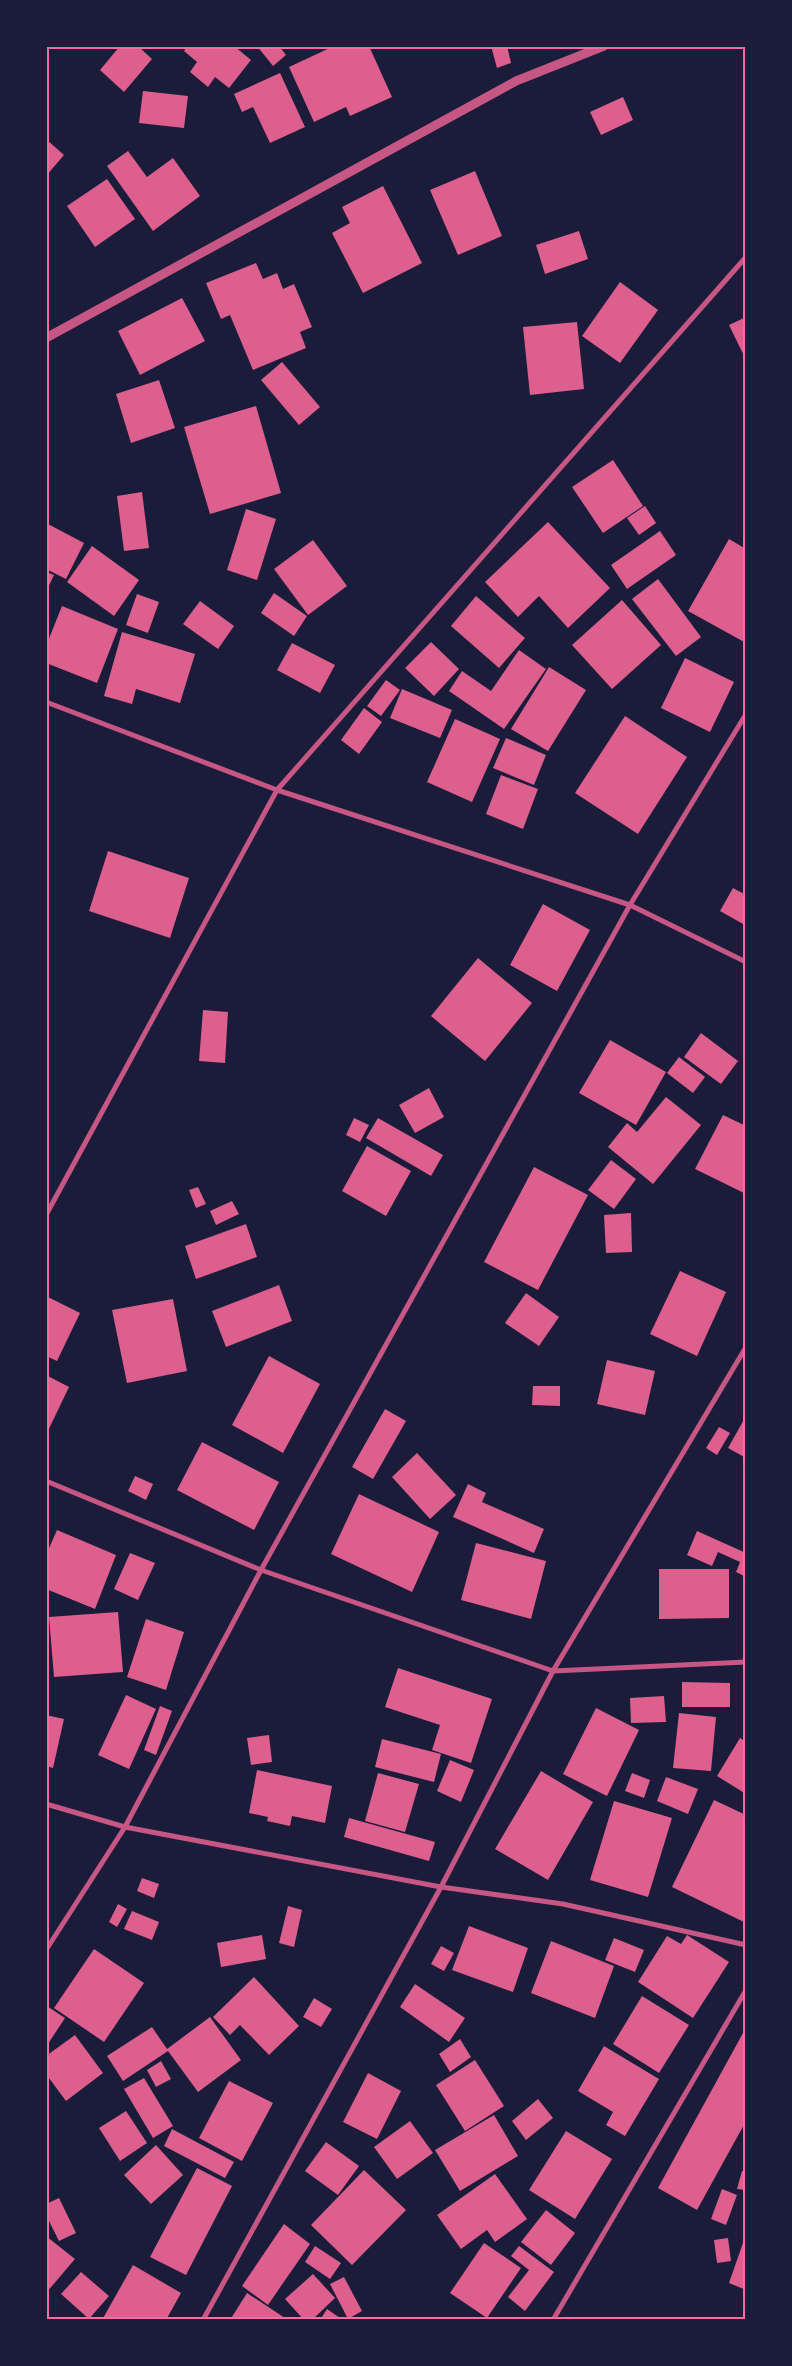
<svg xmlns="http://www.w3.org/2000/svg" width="792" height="2366" font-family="'Nunito Sans',sans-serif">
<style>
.building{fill:#dd5f8e}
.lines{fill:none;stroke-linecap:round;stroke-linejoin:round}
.minor{stroke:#c65784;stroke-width:5}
.tertiary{stroke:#c65784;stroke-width:9}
.neatline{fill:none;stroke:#ff6b9d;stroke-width:2}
</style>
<rect width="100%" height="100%" fill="#1b1b3a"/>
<g class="building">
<path d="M120 46H138L152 59 124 92 100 70Z"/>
<path d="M187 46H234L251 60 229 88 215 77 208 87 190 72 197 62 184 51Z"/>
<path d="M257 46H279L286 55 273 66Z"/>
<path d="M334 46H369L392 97 350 116 346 107 314 122 289 67Z"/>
<path d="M491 46H507L511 63 497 68Z"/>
<path d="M280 73 305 127 270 143 253 107 242 112 234 94Z"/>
<path d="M143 91 188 96 184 128 139 123Z"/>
<path d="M623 97 633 120 601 135 590 112Z"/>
<path d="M46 139 64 155 46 176Z"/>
<path d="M128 151 147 177 173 158 200 196 153 231 107 166Z"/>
<path d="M475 171 502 236 458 255 430 190Z"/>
<path d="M107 179 135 219 95 247 67 206Z"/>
<path d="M383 186 422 263 363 293 332 233 350 223 342 207Z"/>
<path d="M579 231 588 259 545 274 536 245Z"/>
<path d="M256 263 263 279 277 273 283 289 294 284 312 327 300 332 306 348 253 370 230 315 221 319 206 283Z"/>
<path d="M620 282 658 310 620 363 582 336Z"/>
<path d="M182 298 205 341 140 375 118 331Z"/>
<path d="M746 317V360L729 325Z"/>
<path d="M577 322 584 389 530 395 523 327Z"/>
<path d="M282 362 320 407 299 425 261 380Z"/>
<path d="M159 380 175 428 131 443 116 394Z"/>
<path d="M256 406 281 493 210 514 184 427Z"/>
<path d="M613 460 643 506 603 533 572 487Z"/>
<path d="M142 492 149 548 124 551 117 496Z"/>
<path d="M645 506 656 523 639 535 627 518Z"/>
<path d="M246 509 276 519 257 580 227 570Z"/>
<path d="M548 522 610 588 568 628 539 596 518 617 485 582Z"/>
<path d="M46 523 84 543 66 579 46 569Z"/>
<path d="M660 531 676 555 627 589 611 565Z"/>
<path d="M729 539 746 549V643L688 611Z"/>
<path d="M313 540 347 586 308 615 274 569Z"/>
<path d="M92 546 139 580 114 616 67 582Z"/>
<path d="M46 572 54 575 46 592Z"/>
<path d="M658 579 701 637 676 656 632 599Z"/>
<path d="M274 593 307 616 294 636 261 613Z"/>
<path d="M137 594 159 602 148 633 126 625Z"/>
<path d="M476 596 525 638 499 668 451 626Z"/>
<path d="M622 600 661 645 612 689 572 645Z"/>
<path d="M200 601 234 626 218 649 183 624Z"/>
<path d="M62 606 118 629 97 683 46 663V646Z"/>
<path d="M122 632 195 654 180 703 136 689 132 704 104 696Z"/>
<path d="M431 642 459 669 434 696 405 668Z"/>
<path d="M292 643 335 665 320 693 277 670Z"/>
<path d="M519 650 546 669 504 729 449 691 462 671 491 691Z"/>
<path d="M685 658 734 682 710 732 661 708Z"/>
<path d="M549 667 586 690 548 751 511 729Z"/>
<path d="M386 680 400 690 381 716 367 706Z"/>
<path d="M402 689 452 710 440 738 390 718Z"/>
<path d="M364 708 382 722 359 754 341 740Z"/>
<path d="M625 716 687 757 638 834 575 793Z"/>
<path d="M455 719 500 739 472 802 427 782Z"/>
<path d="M506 738 546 755 534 785 493 768Z"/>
<path d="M501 775 538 789 523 829 486 814Z"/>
<path d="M108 851 189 878 170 938 89 911Z"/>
<path d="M733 888 746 895V919L743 924 720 911Z"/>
<path d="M543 904 590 930 557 991 510 965Z"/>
<path d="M478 958 532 1003 485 1061 431 1016Z"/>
<path d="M203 1010 228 1012 225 1063 199 1061Z"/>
<path d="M701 1033 738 1061 721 1084 684 1057Z"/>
<path d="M610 1040 666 1072 636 1125 579 1093Z"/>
<path d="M679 1057 705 1077 693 1093 667 1073Z"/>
<path d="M429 1088 444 1117 415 1133 399 1105Z"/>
<path d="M666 1097 701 1125 653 1184 608 1147 627 1123 637 1132Z"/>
<path d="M723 1115 746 1126V1194L695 1169Z"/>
<path d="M354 1118 369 1125 360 1142 346 1135Z"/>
<path d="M378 1118 443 1155 431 1176 366 1138Z"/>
<path d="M367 1146 411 1171 386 1216 342 1191Z"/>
<path d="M611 1160 636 1179 614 1209 588 1190Z"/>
<path d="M534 1167 588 1195 538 1290 484 1262Z"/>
<path d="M198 1187 206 1204 196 1208 189 1190Z"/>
<path d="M232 1201 239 1214 216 1225 210 1211Z"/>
<path d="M631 1213 632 1252 606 1253 604 1215Z"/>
<path d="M246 1224 257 1257 196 1279 185 1246Z"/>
<path d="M680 1271 726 1292 697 1356 650 1334Z"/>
<path d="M279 1285 292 1321 226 1347 212 1311Z"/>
<path d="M526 1293 559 1317 539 1346 505 1323Z"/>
<path d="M46 1296 80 1313 57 1361 46 1356Z"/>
<path d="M173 1299 187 1371 127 1383 112 1310Z"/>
<path d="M269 1356 320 1384 283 1453 232 1425Z"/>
<path d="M607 1360 655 1371 645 1415 597 1404Z"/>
<path d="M46 1375 69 1387 46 1435Z"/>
<path d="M533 1386H560V1406L532 1405Z"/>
<path d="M385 1409 406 1421 373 1479 352 1467Z"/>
<path d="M746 1416V1458L728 1448Z"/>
<path d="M719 1427 730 1433 717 1455 706 1448Z"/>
<path d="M202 1442 279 1482 254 1530 177 1490Z"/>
<path d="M417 1453 456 1495 430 1519 392 1477Z"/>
<path d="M135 1476 153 1484 146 1500 128 1491Z"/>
<path d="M468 1484 486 1493 482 1502 544 1529 534 1553 453 1517Z"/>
<path d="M359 1494 439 1532 412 1592 331 1554Z"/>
<path d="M57 1530 116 1555 95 1609 46 1589V1555Z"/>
<path d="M697 1531 746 1553V1577L736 1572 740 1562 718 1552 712 1566 687 1555Z"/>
<path d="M476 1543 546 1561 531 1619 461 1600Z"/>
<path d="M130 1553 155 1563 138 1600 114 1589Z"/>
<path d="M659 1569H729V1618L659 1619Z"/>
<path d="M118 1612 123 1672 54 1677 49 1617Z"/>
<path d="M146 1619 184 1632 166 1690 127 1677Z"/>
<path d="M398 1668 492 1699 471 1763 432 1750 440 1725 385 1707Z"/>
<path d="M682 1682 730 1683V1707H682Z"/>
<path d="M126 1695 156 1709 129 1769 98 1755Z"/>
<path d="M664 1696 666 1722 631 1723 630 1698Z"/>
<path d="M160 1706 172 1711 156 1755 144 1750Z"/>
<path d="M596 1708 639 1730 607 1796 563 1774Z"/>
<path d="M679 1713 716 1717 711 1771 673 1768Z"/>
<path d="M46 1715 64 1719 53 1768 46 1766Z"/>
<path d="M269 1735 272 1762 251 1765 247 1738Z"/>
<path d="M740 1738 746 1742V1794L717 1776Z"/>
<path d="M382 1739 441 1754 434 1782 375 1767Z"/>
<path d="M450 1760 474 1770 461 1802 437 1791Z"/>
<path d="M257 1770 332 1786 325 1823 292 1816 290 1826 267 1821 268 1817 249 1813Z"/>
<path d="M541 1771 593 1802 548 1880 495 1849Z"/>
<path d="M378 1773 419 1784 405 1832 365 1821Z"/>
<path d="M632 1773 650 1780 644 1798 625 1791Z"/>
<path d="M666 1777 698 1789 688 1814 657 1801Z"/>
<path d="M714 1800 746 1815V1923L672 1887Z"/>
<path d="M614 1801 672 1818 648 1897 590 1880Z"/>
<path d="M349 1818 435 1842 429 1861 344 1837Z"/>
<path d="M142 1878 159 1884 154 1898 137 1891Z"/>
<path d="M118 1904 127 1909 117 1927 109 1922Z"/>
<path d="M288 1906 302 1910 294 1947 279 1943Z"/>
<path d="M132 1911 159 1922 152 1940 124 1929Z"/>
<path d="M469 1926 528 1948 513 1992 452 1970Z"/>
<path d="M262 1935 266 1959 221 1967 217 1943Z"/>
<path d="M687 1935 729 1962 693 2018 638 1982 667 1936 681 1944Z"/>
<path d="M614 1938 644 1950 635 1972 605 1960Z"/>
<path d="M551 1941 614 1966 595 2018 531 1993Z"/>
<path d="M441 1946 454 1953 444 1971 431 1964Z"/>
<path d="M94 1949 144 1983 104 2042 54 2008Z"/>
<path d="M254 1977 299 2026 269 2055 240 2025 230 2035 213 2017Z"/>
<path d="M415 1984 465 2018 449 2042 400 2007Z"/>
<path d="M642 1996 689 2025 659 2073 613 2044Z"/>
<path d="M314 1998 332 2009 321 2027 303 2017Z"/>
<path d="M47 2006 65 2018 46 2047V2007Z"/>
<path d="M210 2017 241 2060 198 2092 168 2051 123 2081 107 2056 152 2027 167 2049Z"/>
<path d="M743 2033 746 2034V2121L697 2210 658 2188Z"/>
<path d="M75 2035 103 2073 66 2101 46 2074V2056Z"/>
<path d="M460 2039 471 2057 450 2072 439 2054Z"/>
<path d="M604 2046 659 2079 625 2136 606 2125 613 2112 578 2091Z"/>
<path d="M475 2060 504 2106 465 2131 436 2085Z"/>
<path d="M161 2061 171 2079 156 2087 147 2070Z"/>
<path d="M368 2073 401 2091 377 2139 343 2122Z"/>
<path d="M144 2078 173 2126 153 2138 124 2089Z"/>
<path d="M229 2081 273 2103 242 2161 199 2138Z"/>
<path d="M538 2099 553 2118 526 2140 512 2121Z"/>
<path d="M126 2111 147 2143 120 2161 99 2128Z"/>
<path d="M494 2115 518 2156 460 2191 435 2150Z"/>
<path d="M410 2121 433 2153 397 2179 374 2147Z"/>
<path d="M172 2129 234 2162 225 2178 164 2146Z"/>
<path d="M566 2131 612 2159 575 2219 529 2190Z"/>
<path d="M326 2142 359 2166 338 2195 305 2171Z"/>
<path d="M156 2145 183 2175 151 2204 124 2175Z"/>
<path d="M197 2168 232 2186 186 2275 150 2257Z"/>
<path d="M364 2170 406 2210 352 2265 311 2225Z"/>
<path d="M742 2171 746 2172V2190L737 2189Z"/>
<path d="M495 2174 527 2219 495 2242 487 2230 461 2249 437 2215Z"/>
<path d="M722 2189 737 2195 726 2225 711 2219Z"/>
<path d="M59 2198 76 2233 59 2241 46 2215V2204Z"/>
<path d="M546 2210 575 2233 551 2265 521 2242Z"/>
<path d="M284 2224 310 2244 268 2305 242 2286Z"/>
<path d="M46 2236 75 2259 46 2293Z"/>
<path d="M745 2237H746V2290L729 2283Z"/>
<path d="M728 2238 731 2261 717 2263 714 2240Z"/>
<path d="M484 2243 521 2268 487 2318 450 2293Z"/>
<path d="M315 2246 341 2263 330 2279 305 2262Z"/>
<path d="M519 2246 554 2272 525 2311 508 2297 529 2270 511 2256Z"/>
<path d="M133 2265 181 2293 166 2320H102Z"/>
<path d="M81 2272 109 2296 89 2319 61 2294Z"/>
<path d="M313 2274 335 2298 312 2320H304L285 2299Z"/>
<path d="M344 2277 362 2311 348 2319 330 2284Z"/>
<path d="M247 2293 288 2320H230Z"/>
<path d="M327 2309 343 2320H320Z"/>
</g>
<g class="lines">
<g class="minor">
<path d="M46 702 277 790 630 905 746 962"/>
<path d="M46 1215 277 790 746 257"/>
<path d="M46 1481 261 1570 553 1671 746 1662"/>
<path d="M46 1804 125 1827 441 1887 563 1904 746 1945"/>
<path d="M46 1950 125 1827 261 1570 630 905 746 714"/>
<path d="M203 2320 441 1887 553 1671 746 1347"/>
<path d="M553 2320 746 1990"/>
</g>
<path class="tertiary" d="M46 338 516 81 604 46"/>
</g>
<rect width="792" height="2366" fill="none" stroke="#1b1b3a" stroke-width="95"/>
<rect x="48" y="48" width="696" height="2270" class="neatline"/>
</svg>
